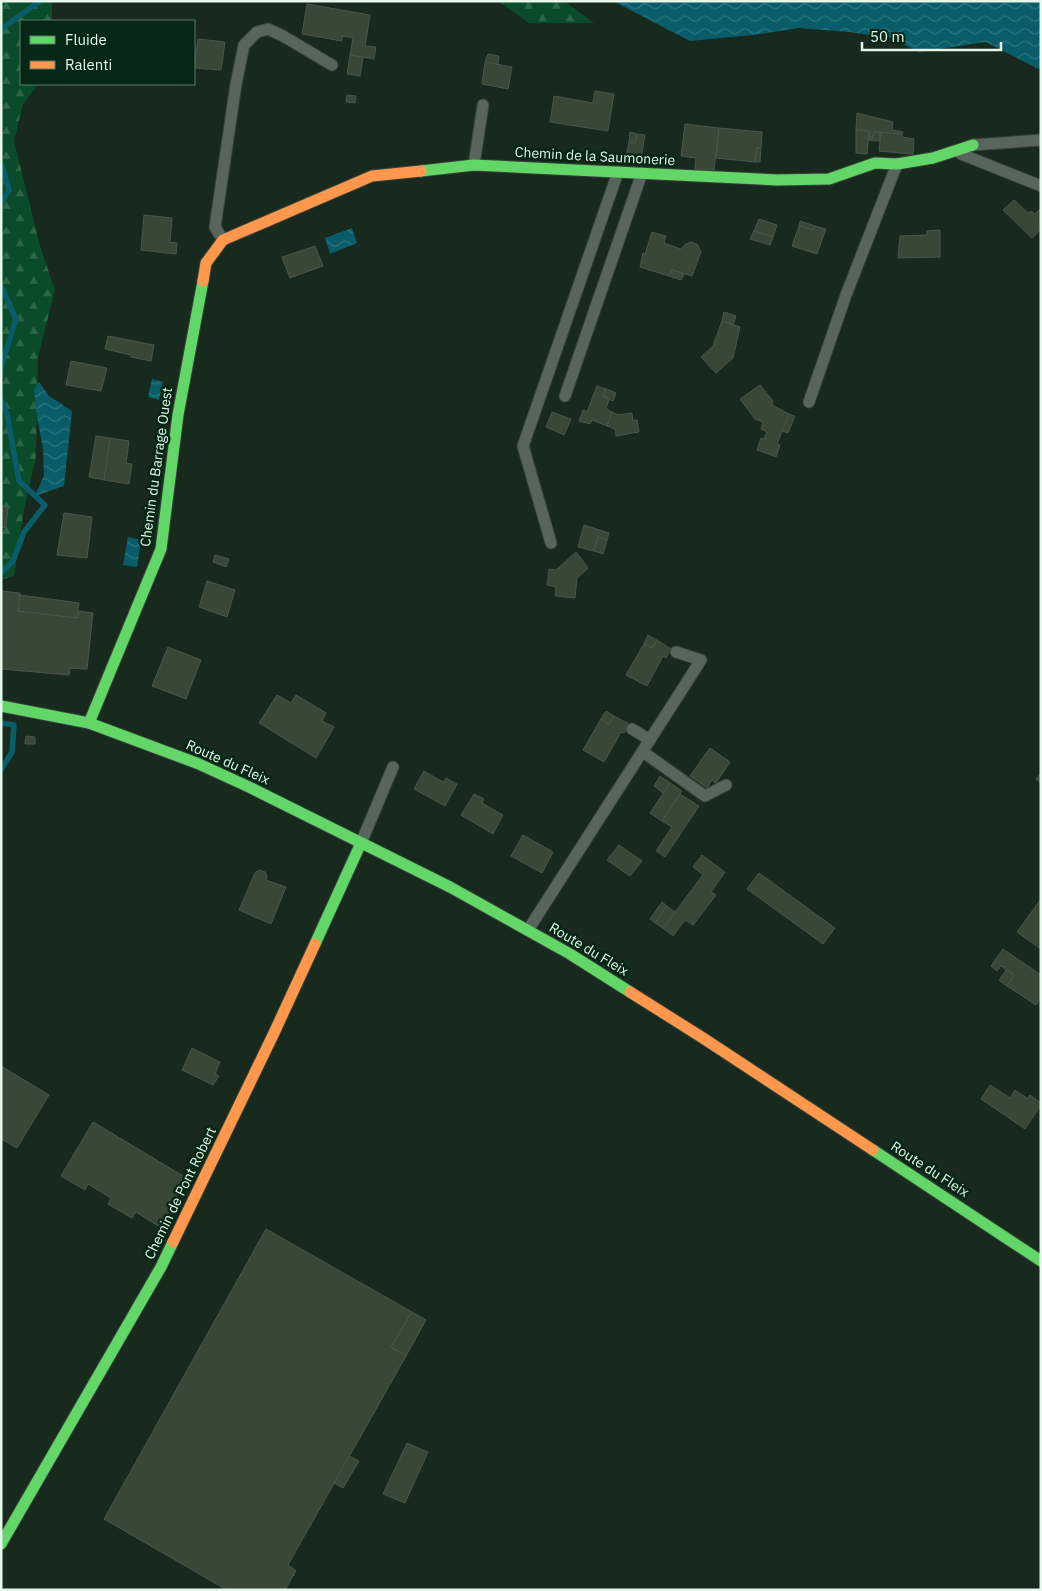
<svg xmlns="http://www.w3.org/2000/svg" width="1042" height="1591" font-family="'IBM Plex Sans',sans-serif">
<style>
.forest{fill:url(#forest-firs)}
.water{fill:url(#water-waves)}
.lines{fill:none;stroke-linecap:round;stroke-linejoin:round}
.stream{stroke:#095d6a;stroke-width:5.5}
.building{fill:#394736;stroke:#4a564b}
.lane-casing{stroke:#36433a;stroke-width:13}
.fast-casing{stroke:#36433a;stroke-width:13}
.slow-casing{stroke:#36433a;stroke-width:13}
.lane{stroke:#58655c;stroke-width:11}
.fast{stroke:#63d668;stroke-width:11}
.slow{stroke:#ff974d;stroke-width:11}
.labels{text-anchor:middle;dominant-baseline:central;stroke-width:5;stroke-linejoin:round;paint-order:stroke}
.street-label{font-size:14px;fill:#e5f8ea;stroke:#052713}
</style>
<defs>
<pattern id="forest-firs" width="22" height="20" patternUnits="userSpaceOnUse" patternTransform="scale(1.25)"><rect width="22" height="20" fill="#0a4c29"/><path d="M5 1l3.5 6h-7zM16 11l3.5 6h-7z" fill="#2e6748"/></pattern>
<pattern id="water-waves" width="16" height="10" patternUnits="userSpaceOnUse" patternTransform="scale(1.25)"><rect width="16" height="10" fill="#095d6a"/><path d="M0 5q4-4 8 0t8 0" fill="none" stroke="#2d757f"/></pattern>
</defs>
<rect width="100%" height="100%" fill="#18291e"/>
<g class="forest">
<path d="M1 1H52V21H21V84H38L23 104 14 141 40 246 55 290 38 357 36 456 24 510 14 576 1 580Z"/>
<path d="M498 1H564L594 23H529Z"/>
</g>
<g class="water">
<path d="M613 1H1041V68L1038 69 986 42 919 52 891 38 849 32 799 28 753 35 690 41Z"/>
<path d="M352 228 357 243 330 254 325 238Z"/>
<path d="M152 379 163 382 159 400 148 397Z"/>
<path d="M39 382 49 396 72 411 64 486 35 496 44 475 43 449 37 417 34 390Z"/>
<path d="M128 537 141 540 137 567 123 565Z"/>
</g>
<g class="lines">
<g class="stream">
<path d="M1 29 40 1"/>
<path d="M1 163 9 190 1 204"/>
<path d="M1 286 16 319 1 367"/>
<path d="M1 400 7 414 19 481 45 505 24 532 13 561 1 573"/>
<path d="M1 723 14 725 12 752 1 770"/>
</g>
</g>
<g class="building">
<path d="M307 4 370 15 365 46 376 47 374 59 350 55 353 38 342 36V41L302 34Z"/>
<path d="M198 39 225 42 221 70 194 68Z"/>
<path d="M488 54 499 56 498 65 485 62Z"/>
<path d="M350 55 363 57 360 76 347 74Z"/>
<path d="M485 62 512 67 508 89 482 84Z"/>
<path d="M595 91 614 94 608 131 550 122 554 96 593 103Z"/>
<path d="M347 95 356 96 355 103 346 102Z"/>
<path d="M857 113 893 122 892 130 903 132 902 134 874 132 873 138 869 137V131L856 130Z"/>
<path d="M685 124 719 128 714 170 695 169 696 158 681 156Z"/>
<path d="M719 128 762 132 761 148H757L755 162 716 158Z"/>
<path d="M856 130 869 131 867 154 856 153Z"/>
<path d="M630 132 637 134 635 143 629 142Z"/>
<path d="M874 132H880V141L868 140 869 137 873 138Z"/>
<path d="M881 132 902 134V137L914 139 913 154 879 151Z"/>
<path d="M637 134 645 135 641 159 626 156 629 142 635 143Z"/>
<path d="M757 148H761L760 162H755Z"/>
<path d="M1014 200 1028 213 1031 211 1035 214 1041 208V229L1032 238 1003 210Z"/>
<path d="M144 215 172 218 170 242 177 243 176 254 141 250Z"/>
<path d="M759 219 777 225 773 237 754 231Z"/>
<path d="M800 221 815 226 813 230 799 226Z"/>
<path d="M799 226 813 230 815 226 826 229 817 254 792 246Z"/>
<path d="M940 230V257L898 258 900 236 927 235V231Z"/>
<path d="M754 231 773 237 770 245 750 239Z"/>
<path d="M652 232 666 236 664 243 681 249 686 244 691 242 697 244 701 252 692 276 672 270 669 276 640 267 643 253 645 254Z"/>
<path d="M315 246 323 266 290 278 282 257Z"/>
<path d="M672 270 684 274 681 280 669 276Z"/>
<path d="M724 312 736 316 733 325 722 321Z"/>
<path d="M722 321 740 327 733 358 716 373 701 357 713 346Z"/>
<path d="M108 336 154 345 151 361 131 357V355L105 349Z"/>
<path d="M71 361 107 368 101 391 66 385Z"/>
<path d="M760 385 773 401 772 405 789 414 777 444 780 445 776 457 757 450 761 438 764 439 767 432 761 429 763 422 755 419 740 399Z"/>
<path d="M597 386 606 389 603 396 609 399 606 409 612 412 607 426 592 420 590 424 579 421 583 410 587 412Z"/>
<path d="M606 389 616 393 613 401 603 396Z"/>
<path d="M552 412 571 419 564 435 546 427Z"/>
<path d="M612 412 618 415 632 413 633 421 637 420 639 432 616 436 615 429 607 426Z"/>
<path d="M789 414 795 416 788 433 782 431Z"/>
<path d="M96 436 110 438 104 480 89 477Z"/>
<path d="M110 438 129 441 126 463 132 464 129 484 104 480Z"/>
<path d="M1 506 8 507 6 528 1 527Z"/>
<path d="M64 513 92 517 87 558 57 555Z"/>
<path d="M584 525 609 533 607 540 598 537 594 551 578 547Z"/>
<path d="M598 537 607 540 603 554 594 551Z"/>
<path d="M576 552 588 568 577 578 575 598 555 596 556 587 547 585 549 569 556 570Z"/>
<path d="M215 555 229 559 226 567 213 562Z"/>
<path d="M207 581 235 590 227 617 199 607Z"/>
<path d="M1 591 20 593 18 611 77 618 78 611 93 613 87 669 70 668 69 675 1 669Z"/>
<path d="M20 595 79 603 77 618 18 611Z"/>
<path d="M648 635 657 640 652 648 644 644Z"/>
<path d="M657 640 671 649 666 658 663 656 647 686 626 675 644 644 652 648Z"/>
<path d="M168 647 201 660 186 699 152 686Z"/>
<path d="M277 695 291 703 296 695 326 713 322 721 334 727 316 758 259 723Z"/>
<path d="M606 711 614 716 609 724 601 719Z"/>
<path d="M614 716 629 724 624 733 621 732 604 762 583 750 601 719 609 724Z"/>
<path d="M26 736 35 737V744H25Z"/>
<path d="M710 748 730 762 716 783 712 780 707 788 690 776Z"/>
<path d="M424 771 443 782 446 778 457 784 445 806 414 789Z"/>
<path d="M1041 773V783L1036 779Z"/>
<path d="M660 776 670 783 663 793 654 786Z"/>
<path d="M670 783 682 791 662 821 650 813Z"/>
<path d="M474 794 484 799 482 803 503 815 493 834 461 815Z"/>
<path d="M680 794 699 806 665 857 656 851 672 827 662 821Z"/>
<path d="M523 835 553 852 542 873 511 856Z"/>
<path d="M619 845 642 861 630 876 607 860Z"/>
<path d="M702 855 725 872 711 892 716 895 693 925 685 920 673 936 663 928 703 875 693 867Z"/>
<path d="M259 870 265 872 267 875 266 880 286 887 271 924 239 910 255 873Z"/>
<path d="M759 873 835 928 823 944 747 889Z"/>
<path d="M1041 899V949L1017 932Z"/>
<path d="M662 902 667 906 655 923 650 919Z"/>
<path d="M667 906 675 912 663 928 655 923Z"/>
<path d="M1003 949 1041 975V998L1036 1005 1007 986 1014 975 1001 966 997 971 991 966Z"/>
<path d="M1006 970 1014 975 1007 986 999 980Z"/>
<path d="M192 1048 220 1062 215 1074 219 1076 213 1085 182 1070Z"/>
<path d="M1 1066 49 1095 17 1148 1 1139Z"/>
<path d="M990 1085 1010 1098 1015 1090 1027 1098 1030 1095 1041 1103V1105L1025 1129 981 1099Z"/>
<path d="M93 1122 188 1179 160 1227 136 1212 132 1218 108 1204 111 1198 88 1184 85 1190 61 1176Z"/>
<path d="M266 1229 412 1312 391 1347 406 1356 288 1565 296 1571 285 1590H227L104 1519Z"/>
<path d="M412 1312 426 1320 406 1356 391 1347Z"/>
<path d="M407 1443 428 1452 405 1503 383 1494Z"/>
<path d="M349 1456 359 1461 343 1488 334 1483Z"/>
</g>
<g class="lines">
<defs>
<g id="lane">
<path d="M973 145 1041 140"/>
<path d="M961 154 1041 186"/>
<path d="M474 165 483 105"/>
<path d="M223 240 215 227 236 84 244 45 257 32 268 29 283 36 332 65"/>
<path d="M565 396 642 173"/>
<path d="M809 402 846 295 897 164"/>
<path d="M551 543 523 446 618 172"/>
<path d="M632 729 650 740"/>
<path d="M643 752 705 796 726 785"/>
<path d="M361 843 393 767"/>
<path d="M528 930 701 660 676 652"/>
</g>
<g id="fast">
<path d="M421 171 474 165 777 180 829 179 875 163 897 164 933 158 973 145"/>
<path d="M1 706 89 723 199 764 249 787 450 887 570 954 630 992"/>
<path d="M89 723 161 549 178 415 203 281"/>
<path d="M315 944 361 843"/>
<path d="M873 1150 1041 1261"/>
<path d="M1 1544 161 1267 173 1242"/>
</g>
<g id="slow">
<path d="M203 281 206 263 223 240 372 176 421 171"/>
<path d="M630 992 703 1038 873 1150"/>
<path d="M173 1242 274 1033 315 944"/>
</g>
</defs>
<use href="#lane" class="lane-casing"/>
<use href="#fast" class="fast-casing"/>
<use href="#slow" class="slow-casing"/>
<use href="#lane" class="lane"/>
<use href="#fast" class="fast"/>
<use href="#slow" class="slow"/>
</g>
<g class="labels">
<g class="street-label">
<text transform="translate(595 156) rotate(3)">Chemin de la Saumonerie</text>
<text transform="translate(156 467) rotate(-82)">Chemin du Barrage Ouest</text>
<text transform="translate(228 762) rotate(24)">Route du Fleix</text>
<text transform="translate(589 949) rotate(31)">Route du Fleix</text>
<text transform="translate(930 1169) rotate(33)">Route du Fleix</text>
<text transform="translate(180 1193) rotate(-64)">Chemin de Pont Robert</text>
</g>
</g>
<rect width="1042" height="1591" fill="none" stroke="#e5f8ea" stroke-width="5"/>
<rect x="20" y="20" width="175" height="65" fill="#052713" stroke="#5f7b69"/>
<rect x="30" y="36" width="25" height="8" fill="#63d668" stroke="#5f7b69"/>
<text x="65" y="45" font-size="15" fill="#e5f8ea">Fluide</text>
<rect x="30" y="61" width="25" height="8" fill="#ff974d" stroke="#5f7b69"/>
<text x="65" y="70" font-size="15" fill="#e5f8ea">Ralenti</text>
<path d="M862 42v8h139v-8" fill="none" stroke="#e5f8ea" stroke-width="2.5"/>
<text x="870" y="42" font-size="15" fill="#e5f8ea" stroke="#052713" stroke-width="4" paint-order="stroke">50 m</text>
</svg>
